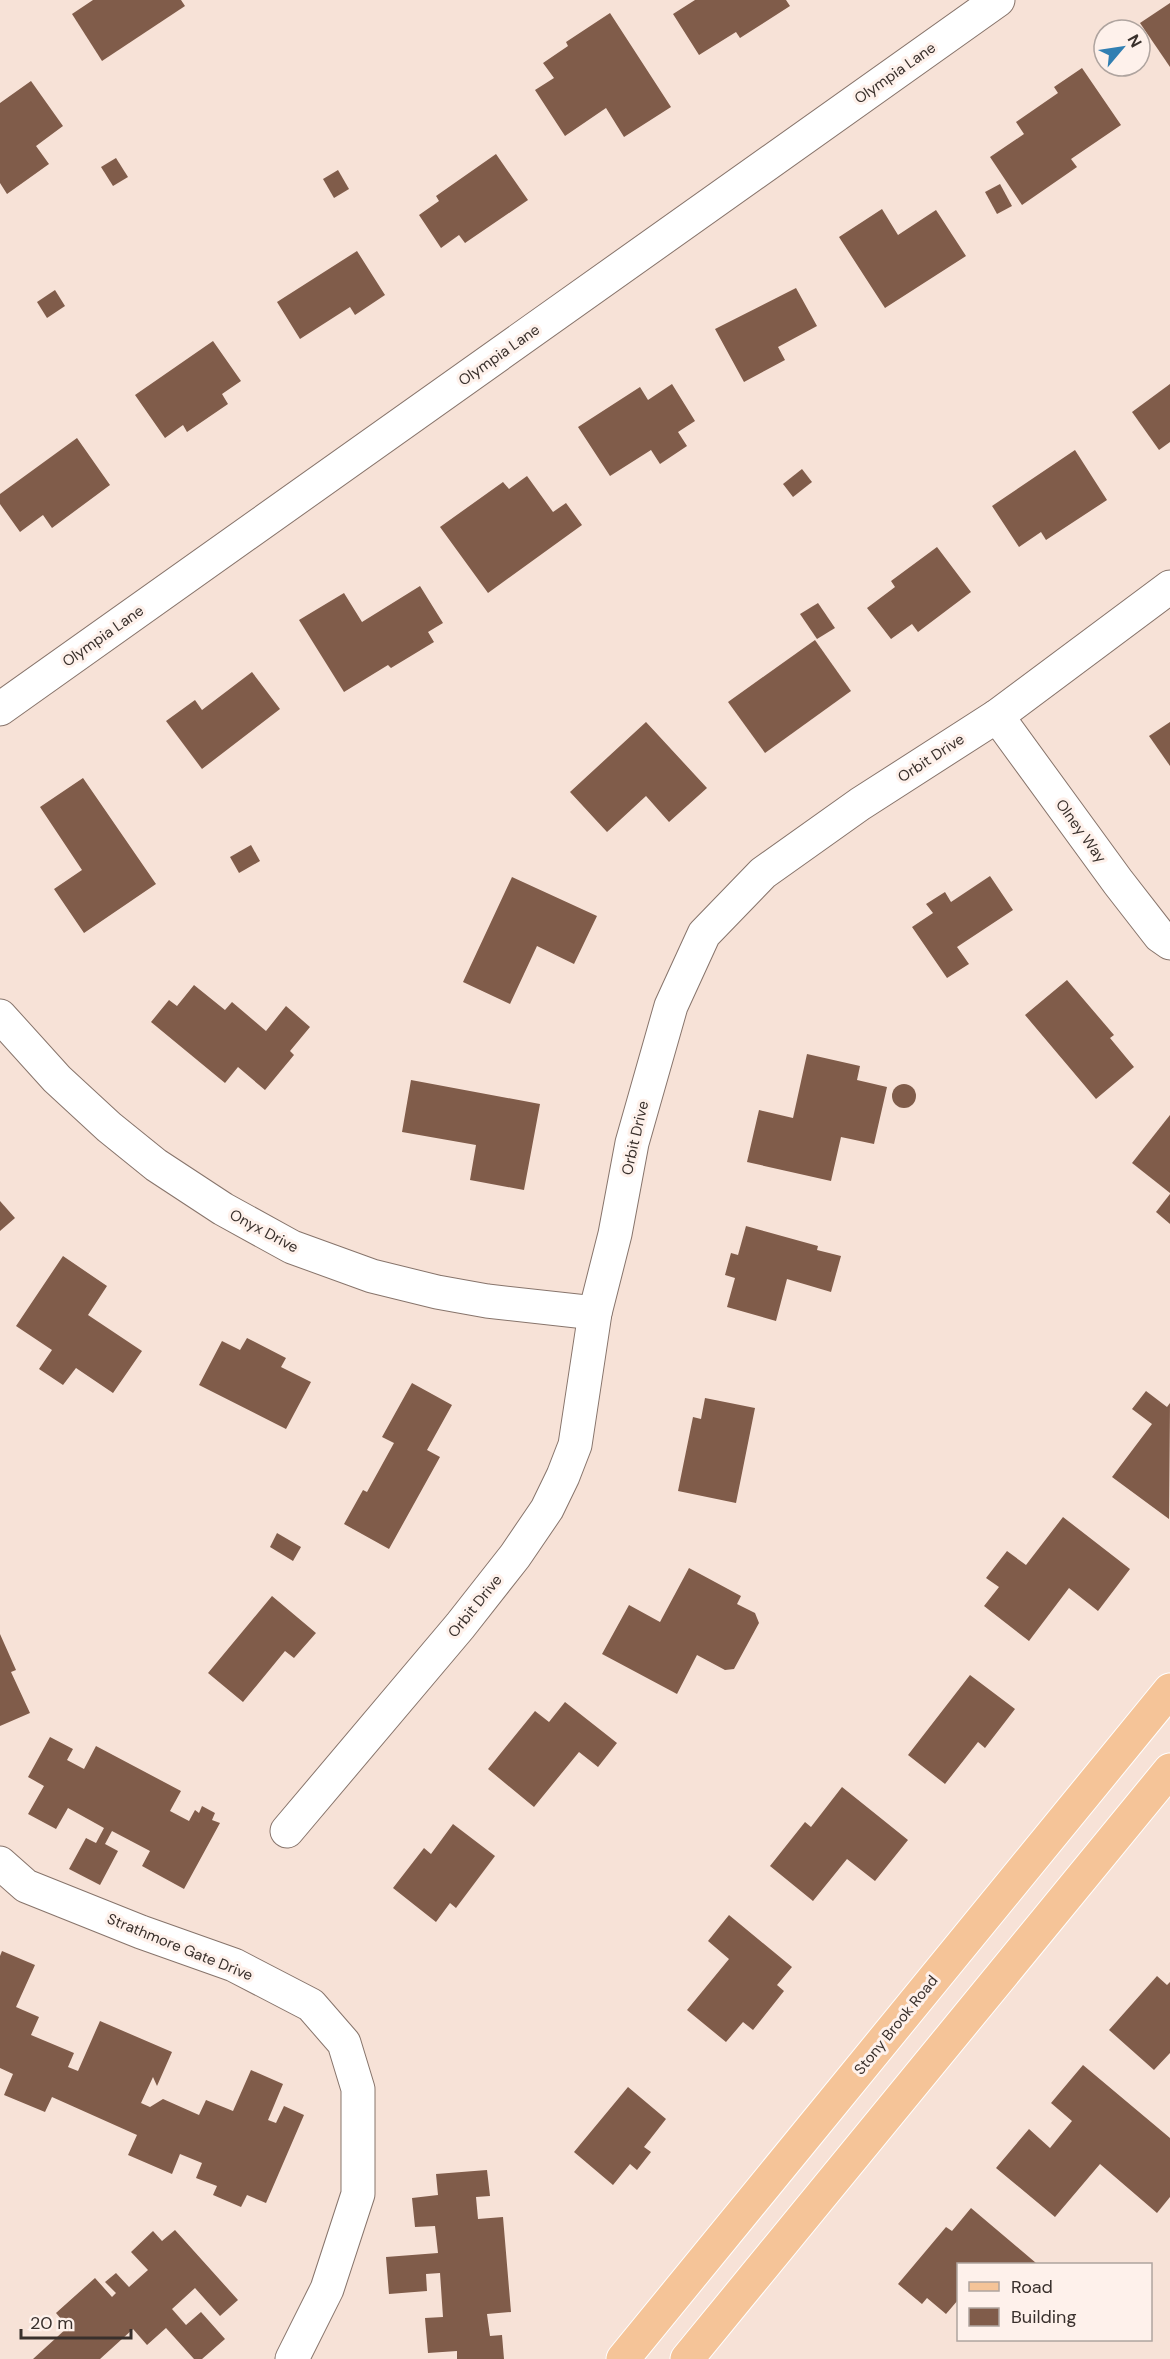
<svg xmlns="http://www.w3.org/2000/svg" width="1170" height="2359" font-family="'DM Sans',sans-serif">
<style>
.building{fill:#805c4a}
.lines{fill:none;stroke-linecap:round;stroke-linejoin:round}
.minor-casing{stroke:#87746b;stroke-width:35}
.major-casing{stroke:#fff;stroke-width:35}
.minor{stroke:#fff;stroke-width:33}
.major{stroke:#f5c498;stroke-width:33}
.labels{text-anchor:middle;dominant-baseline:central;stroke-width:6;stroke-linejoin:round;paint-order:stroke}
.street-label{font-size:15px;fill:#39302c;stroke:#fef1eb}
</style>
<rect width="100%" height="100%" fill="#f7e2d7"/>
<g class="building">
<path d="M93 0H181L185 6 102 61 72 14Z"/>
<path d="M695 0H786L790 6 740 38 736 32 699 55 673 14Z"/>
<path d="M1170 3V67L1140 23Z"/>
<path d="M610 13 671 107 624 137 606 108 565 136 535 90 554 78 543 63 568 46 566 42Z"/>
<path d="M1082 68 1121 125 1071 159 1077 167 1022 205 990 157 1024 134 1016 122 1058 93 1054 87Z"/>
<path d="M31 81 63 126 36 146 49 164 7 194 0 183V103Z"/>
<path d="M496 154 528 200 465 243 459 235 441 248 419 215 439 201 436 196Z"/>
<path d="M116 158 128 177 113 186 101 167Z"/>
<path d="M338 170 349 189 334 198 323 179Z"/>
<path d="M1000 184 1012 206 997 214 985 192Z"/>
<path d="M882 209 898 235 936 210 966 256 885 308 839 237Z"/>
<path d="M357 251 385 295 355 315 350 307 300 339 277 302Z"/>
<path d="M796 288 817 326 778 347 785 360 744 382 715 329Z"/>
<path d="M55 290 65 306 47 318 37 302Z"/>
<path d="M213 341 241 381 222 394 228 404 187 432 183 425 165 438 135 395Z"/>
<path d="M672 384 695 421 678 432 687 446 660 464 651 450 610 476 578 427 640 387 648 400Z"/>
<path d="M1170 384V442L1159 450 1132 412Z"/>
<path d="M77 438 110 485 52 528 43 515 20 532 0 504V494Z"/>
<path d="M1075 450 1107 500 1046 540 1041 532 1019 547 992 506Z"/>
<path d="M802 469 812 482 793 497 783 484Z"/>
<path d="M527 476 553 512 566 503 582 525 488 593 440 527 503 482 509 489Z"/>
<path d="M937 547 971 592 918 632 912 624 891 639 867 608 895 587 891 581Z"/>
<path d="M420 586 443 623 428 632 434 642 391 668 388 665 344 692 299 620 344 593 362 622Z"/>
<path d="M818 603 835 628 817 639 800 614Z"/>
<path d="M815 640 851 691 765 753 728 702Z"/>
<path d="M252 672 280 709 202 769 166 721 195 700 202 710Z"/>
<path d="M646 722 707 788 669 822 646 796 607 832 570 792Z"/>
<path d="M1170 722V766L1149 736Z"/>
<path d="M83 778 156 884 84 933 54 889 82 870 40 807Z"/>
<path d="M251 845 260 861 239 873 230 857Z"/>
<path d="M990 876 1013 910 957 947 969 964 947 978 912 927 933 913 926 904 945 892 951 902Z"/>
<path d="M512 877 597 916 574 964 537 946 510 1004 463 982Z"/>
<path d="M1067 980 1114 1035 1110 1038 1134 1067 1096 1099 1025 1015Z"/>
<path d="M194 985 225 1010 232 1002 266 1031 286 1006 310 1027 290 1051 294 1055 265 1090 238 1067 225 1083 151 1022 169 1000 177 1006Z"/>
<path d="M807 1054 860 1066 857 1080 887 1087 874 1144 841 1137 831 1181 747 1162 759 1110 793 1118Z"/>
<path d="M411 1080 540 1104 524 1190 470 1180 476 1145 402 1132Z"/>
<circle cx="904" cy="1096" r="12"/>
<path d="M1170 1115V1193L1132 1163Z"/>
<path d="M1170 1194V1224L1156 1212Z"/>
<path d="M0 1201 15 1218 0 1231Z"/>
<path d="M746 1226 818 1246 817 1250 841 1256 831 1292 787 1279 776 1321 727 1307 735 1278 725 1275 731 1253 738 1255Z"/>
<path d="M63 1256 107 1286 88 1315 142 1351 113 1393 76 1368 63 1385 39 1369 52 1350 16 1326Z"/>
<path d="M247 1338 286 1358 281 1367 311 1382 286 1429 199 1385 222 1341 240 1350Z"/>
<path d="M412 1383 452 1405 427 1450 440 1457 389 1549 344 1524 363 1490 367 1492 394 1443 382 1437Z"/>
<path d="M1146 1391 1167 1407 1170 1403 1169 1519 1112 1477 1152 1424 1132 1409Z"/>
<path d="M705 1398 755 1408 736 1503 678 1491 693 1417 701 1419Z"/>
<path d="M1063 1517 1130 1569 1098 1611 1069 1588 1029 1641 984 1606 999 1587 986 1578 1007 1551 1026 1565Z"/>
<path d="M277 1533 301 1547 293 1561 270 1547Z"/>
<path d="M689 1568 741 1596 737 1604 755 1613 759 1623 734 1669 725 1670 697 1655 677 1694 602 1654 629 1605 660 1622Z"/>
<path d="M272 1596 316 1633 294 1658 285 1651 243 1702 208 1673Z"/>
<path d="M0 1634 16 1670 11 1672 30 1713 0 1726Z"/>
<path d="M970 1675 1015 1709 985 1748 978 1742 945 1784 908 1755Z"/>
<path d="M565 1702 617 1743 598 1767 579 1752 534 1807 488 1769 535 1711 549 1722Z"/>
<path d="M50 1737 73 1749 67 1760 84 1769 96 1746 181 1791 170 1811 189 1821 195 1810 199 1813 202 1806 215 1813 212 1820 220 1823 184 1889 142 1866 150 1851 112 1831 105 1844 118 1851 100 1885 69 1869 86 1838 96 1843 104 1828 68 1808 56 1829 28 1814 44 1786 28 1777Z"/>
<path d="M842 1787 908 1840 875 1881 847 1859 813 1901 770 1866 805 1822 811 1827Z"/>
<path d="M453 1824 495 1856 456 1908 450 1903 436 1922 393 1888 424 1848 431 1854Z"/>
<path d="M729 1915 792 1967 777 1985 784 1991 753 2030 743 2022 726 2042 687 2010 729 1959 708 1941Z"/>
<path d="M2 1951 35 1965 16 2007 39 2017 31 2035 74 2053 68 2067 78 2071 100 2021 172 2052 157 2086 153 2077 141 2103 150 2107 163 2099 199 2115 206 2100 233 2111 251 2070 283 2084 268 2120 276 2123 284 2106 304 2115 266 2203 247 2195 241 2207 213 2195 217 2186 196 2178 202 2163 180 2154 172 2174 128 2155 137 2135 52 2097 45 2112 4 2095 13 2074 0 2068V1956Z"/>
<path d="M1157 1976 1167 1985 1170 1982V2053L1154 2070 1109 2030Z"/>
<path d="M1083 2065 1170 2138V2197L1157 2213 1100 2164 1055 2217 996 2168 1029 2129 1050 2148 1072 2121 1051 2103Z"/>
<path d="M628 2087 666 2119 644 2147 651 2152 637 2170 630 2164 613 2185 574 2152Z"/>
<path d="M487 2170 490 2196 476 2197 478 2219 503 2217 511 2312 487 2314 490 2336 502 2335 504 2359H457V2351L428 2353 425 2318 443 2317 440 2273 426 2274 427 2291 389 2294 386 2257 438 2253 435 2226 415 2227 412 2198 438 2195 436 2174Z"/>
<path d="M971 2208 1036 2263 958 2264V2300L946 2314 927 2298 922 2304 898 2284 946 2227 952 2231Z"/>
<path d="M175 2230 238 2300 220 2316 195 2288 172 2309 186 2325 201 2312 225 2339 202 2359H194L166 2328 147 2345 133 2329 100 2359H33L68 2327 56 2313 95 2278 112 2297 116 2293 105 2282 116 2273 129 2287 148 2270 131 2252 153 2231 162 2241Z"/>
</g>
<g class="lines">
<defs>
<g id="minor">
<path d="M0 709 998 0"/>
<path d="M997 716 1118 882 1160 936 1170 943"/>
<path d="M0 1016 57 1079 109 1127 156 1165 223 1209 292 1247 372 1276 437 1292 487 1301 595 1313"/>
<path d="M287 1831 460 1626 515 1556 547 1509 563 1476 575 1445 595 1313 615 1234 632 1143 671 1006 704 934 763 873 860 804 997 716 1170 587"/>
<path d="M0 1863 26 1886 141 1932 234 1965 311 2005 344 2043 358 2089V2194L327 2289 292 2359"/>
</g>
<g id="major">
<path d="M623 2359 1170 1690"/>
<path d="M687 2359 1170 1770"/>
</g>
</defs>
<use href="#minor" class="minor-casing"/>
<use href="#major" class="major-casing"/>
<use href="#minor" class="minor"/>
<use href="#major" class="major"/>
</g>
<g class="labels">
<g class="street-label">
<text transform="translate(895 73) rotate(-35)">Olympia Lane</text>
<text transform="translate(499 355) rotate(-35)">Olympia Lane</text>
<text transform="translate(103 636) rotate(-35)">Olympia Lane</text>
<text transform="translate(931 758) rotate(-33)">Orbit Drive</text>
<text transform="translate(1081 831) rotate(54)">Olney Way</text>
<text transform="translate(635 1138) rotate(-77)">Orbit Drive</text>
<text transform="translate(264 1231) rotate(28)">Onyx Drive</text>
<text transform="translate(475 1606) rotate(-51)">Orbit Drive</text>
<text transform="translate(180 1947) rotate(22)">Strathmore Gate Drive</text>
<text transform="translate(896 2025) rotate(-51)">Stony Brook Road</text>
</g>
</g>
<rect x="957" y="2263" width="195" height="78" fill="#fef1eb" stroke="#afa49f" stroke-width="1.5"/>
<rect x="969" y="2282" width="30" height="9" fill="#f5c498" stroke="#afa49f" stroke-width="1.5"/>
<text x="1011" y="2293" font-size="18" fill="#39302c">Road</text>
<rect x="969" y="2308" width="30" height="18" fill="#805c4a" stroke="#afa49f" stroke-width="1.5"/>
<text x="1011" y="2323" font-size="18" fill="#39302c">Building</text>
<g transform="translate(1122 48) rotate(61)"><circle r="28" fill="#fef1eb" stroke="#afa49f" stroke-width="1.5"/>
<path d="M0-4.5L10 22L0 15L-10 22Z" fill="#317fb2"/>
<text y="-9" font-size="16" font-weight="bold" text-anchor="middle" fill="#39302c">N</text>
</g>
<path d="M21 2329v9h110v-9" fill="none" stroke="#39302c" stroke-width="3"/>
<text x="30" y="2329" font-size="18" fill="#39302c" stroke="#fef1eb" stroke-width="4.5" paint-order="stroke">20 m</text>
</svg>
